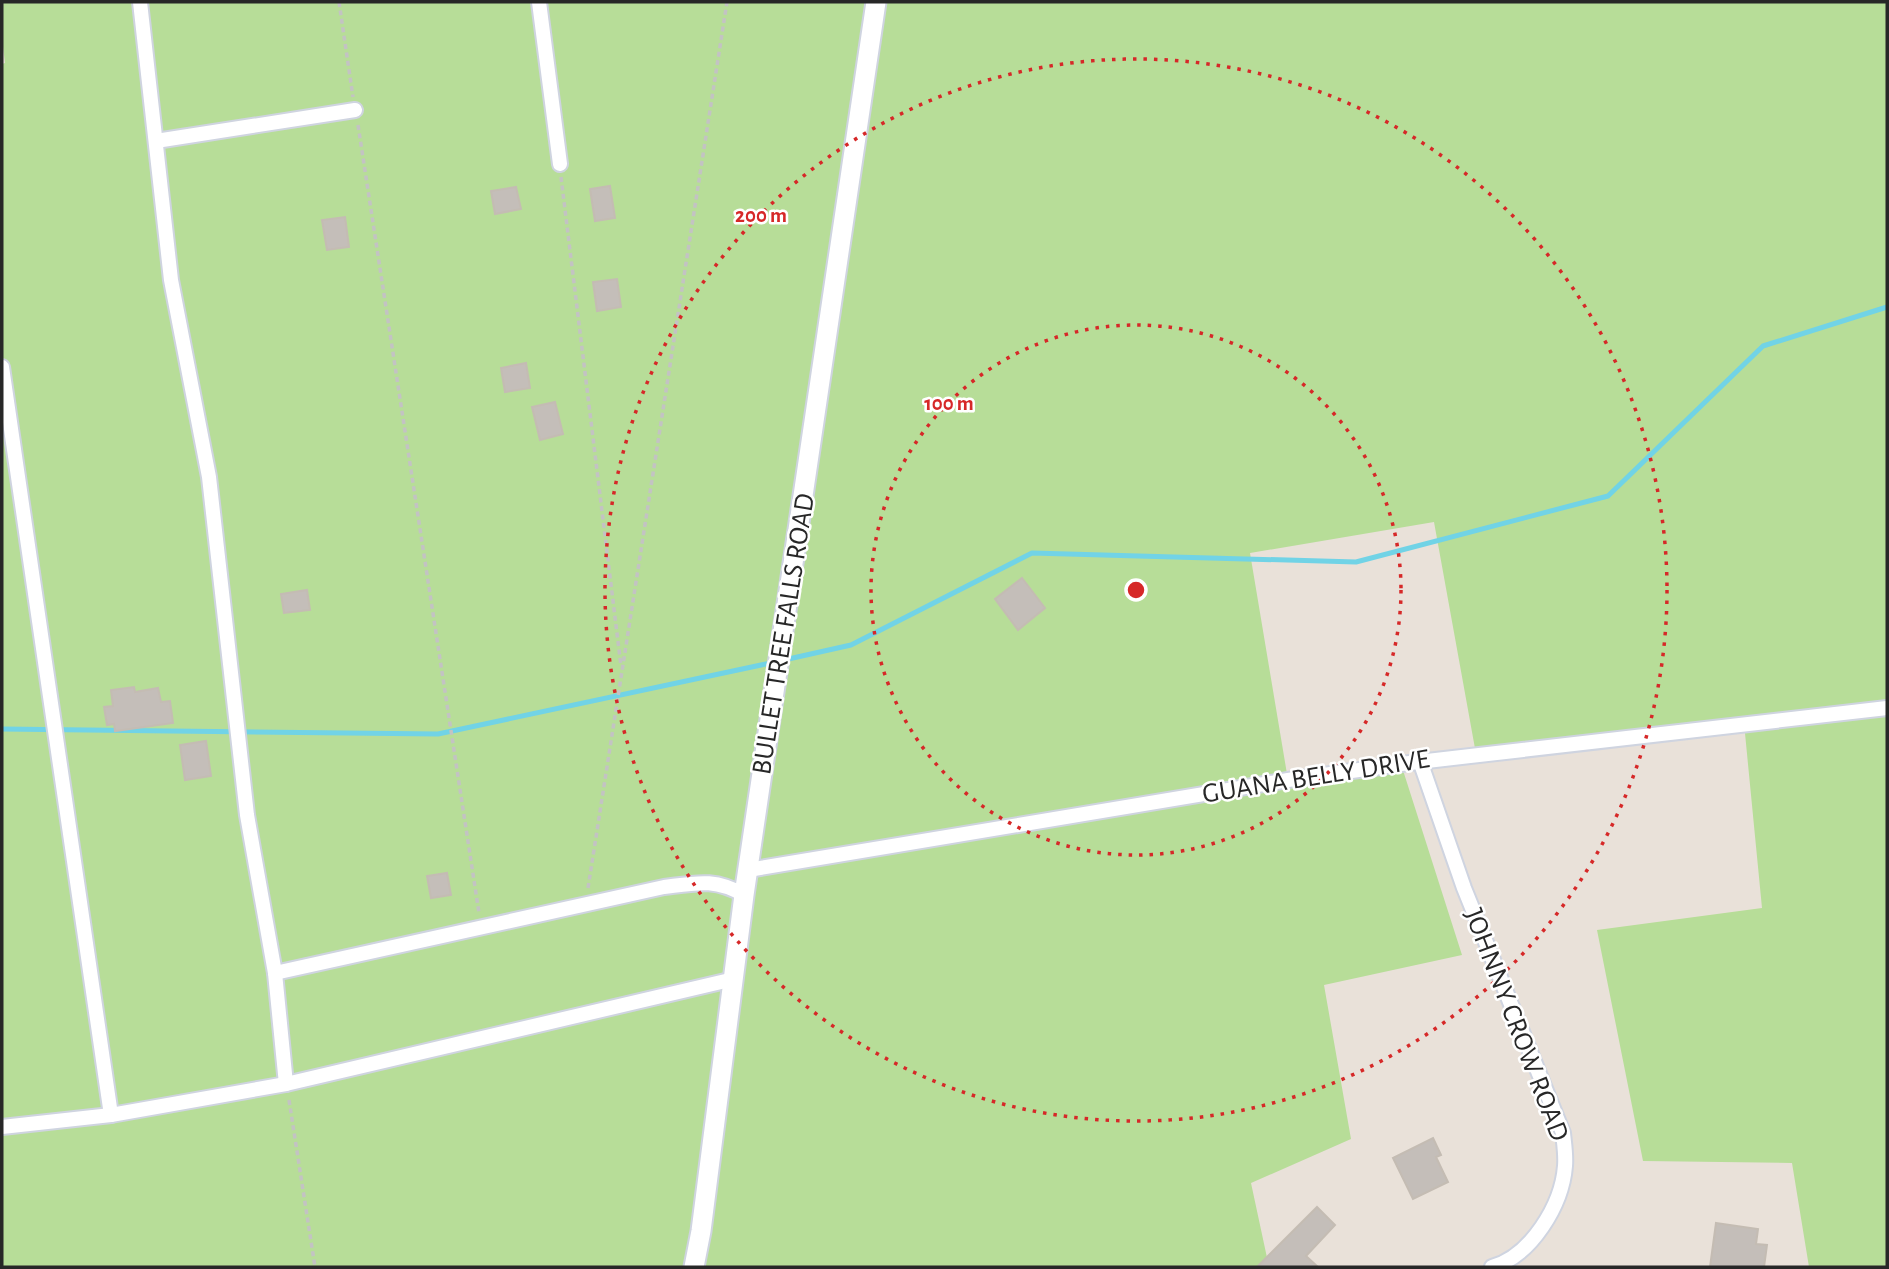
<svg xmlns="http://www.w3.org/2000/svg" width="1889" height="1269" font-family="'Alegreya Sans',sans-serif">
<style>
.green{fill:#b7dd98}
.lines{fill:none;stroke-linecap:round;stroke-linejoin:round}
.stream{stroke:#71d3e6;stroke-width:5}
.building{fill:#c4beb9;stroke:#c4bcb3;stroke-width:2}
.minor-casing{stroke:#cfd4e0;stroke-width:18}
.secondary-casing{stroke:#cfd4e0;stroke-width:23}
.path{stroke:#c3c3c3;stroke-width:3.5;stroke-dasharray:5 3.5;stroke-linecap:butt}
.minor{stroke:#fff;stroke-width:14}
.secondary{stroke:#fff;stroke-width:19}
.ring{fill:none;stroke:#d62828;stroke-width:3.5;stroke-dasharray:3.5 7}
.labels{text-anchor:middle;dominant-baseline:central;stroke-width:5;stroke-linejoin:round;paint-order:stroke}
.street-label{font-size:28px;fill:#272727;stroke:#fff}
.centre{fill:#d62828;stroke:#fff;stroke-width:3.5}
.ring-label{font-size:21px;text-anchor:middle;font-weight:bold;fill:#d62828;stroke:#fff;stroke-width:5;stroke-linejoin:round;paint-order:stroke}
</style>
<rect width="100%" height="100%" fill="#e9e1d9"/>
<path class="green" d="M2 2H1887V1267H1809L1792 1163 1643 1161 1597 930 1762 908 1744 723 1476 754 1434 522 1250 553 1288 780 1401 764 1462 955 1324 985 1351 1139 1251 1183 1269 1267H2V64L5 63 2 39Z"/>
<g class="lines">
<g class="stream">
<path d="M784 660 851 645 1032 553 1356 562 1608 496 1763 346 1887 307"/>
<path d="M2 729 438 734 775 662"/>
</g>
</g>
<g class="building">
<path d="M610 186 615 218 595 221 590 189Z"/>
<path d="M516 187 521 209 495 214 491 191Z"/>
<path d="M345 217 349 247 327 250 322 220Z"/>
<path d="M617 279 621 307 597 311 593 282Z"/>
<path d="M526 363 530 388 505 392 501 368Z"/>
<path d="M555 402 563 434 540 440 532 407Z"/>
<path d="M1022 578 1045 608 1018 630 995 599Z"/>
<path d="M307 590 310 610 284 613 281 594Z"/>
<path d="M134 687 135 692 158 688 161 702 170 701 173 723 115 731 114 724 107 725 104 707 113 706 111 690Z"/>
<path d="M206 741 211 776 185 780 180 745Z"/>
<path d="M447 873 451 895 431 898 427 876Z"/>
<path d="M1433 1138 1441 1155 1436 1157 1448 1182 1413 1199 1393 1158Z"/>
<path d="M1317 1207 1335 1225 1306 1256 1318 1267H1257Z"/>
<path d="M1716 1223 1758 1229 1756 1244 1767 1245 1764 1267H1710Z"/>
</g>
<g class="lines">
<defs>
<g id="minor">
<path d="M140 2 171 280 209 477 247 815 275 973 286 1084"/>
<path d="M539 2 560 164"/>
<path d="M156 141 355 110"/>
<path d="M2 367 111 1115"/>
<path d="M1420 761 1464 888 1563 1133C1564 1143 1566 1155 1565 1166 1562 1205 1531 1256 1492 1267"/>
<path d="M748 870 1288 780 1401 764 1887 708"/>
<path d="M275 973 664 887C696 883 715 878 744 895"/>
<path d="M2 1127 111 1115 286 1084 734 979"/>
</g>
<path id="secondary" d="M694 1267 701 1231 744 895 876 2"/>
</defs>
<use href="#minor" class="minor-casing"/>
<use href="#secondary" class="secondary-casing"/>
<g class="path">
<path d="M339 2 353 97"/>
<path d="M358 125 479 913"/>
<path d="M561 177 621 666"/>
<path d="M588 888 727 2"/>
<path d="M289 1100 315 1267"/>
</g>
<use href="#minor" class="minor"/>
<use href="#secondary" class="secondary"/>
</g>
<g class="ring">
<circle cx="1136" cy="590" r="265"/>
<circle cx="1136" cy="590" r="531"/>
</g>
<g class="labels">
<g class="street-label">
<text transform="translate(784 634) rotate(-81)">BULLET TREE FALLS ROAD</text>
<text transform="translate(1316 777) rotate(-9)">GUANA BELLY DRIVE</text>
<text transform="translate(1516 1025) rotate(69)">JOHNNY CROW ROAD</text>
</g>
</g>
<circle cx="1136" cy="590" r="10" class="centre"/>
<g class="ring-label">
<text x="761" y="222">200 m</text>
<text x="949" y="410">100 m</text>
</g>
<rect width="1889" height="1269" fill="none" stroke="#272727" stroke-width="7"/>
</svg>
